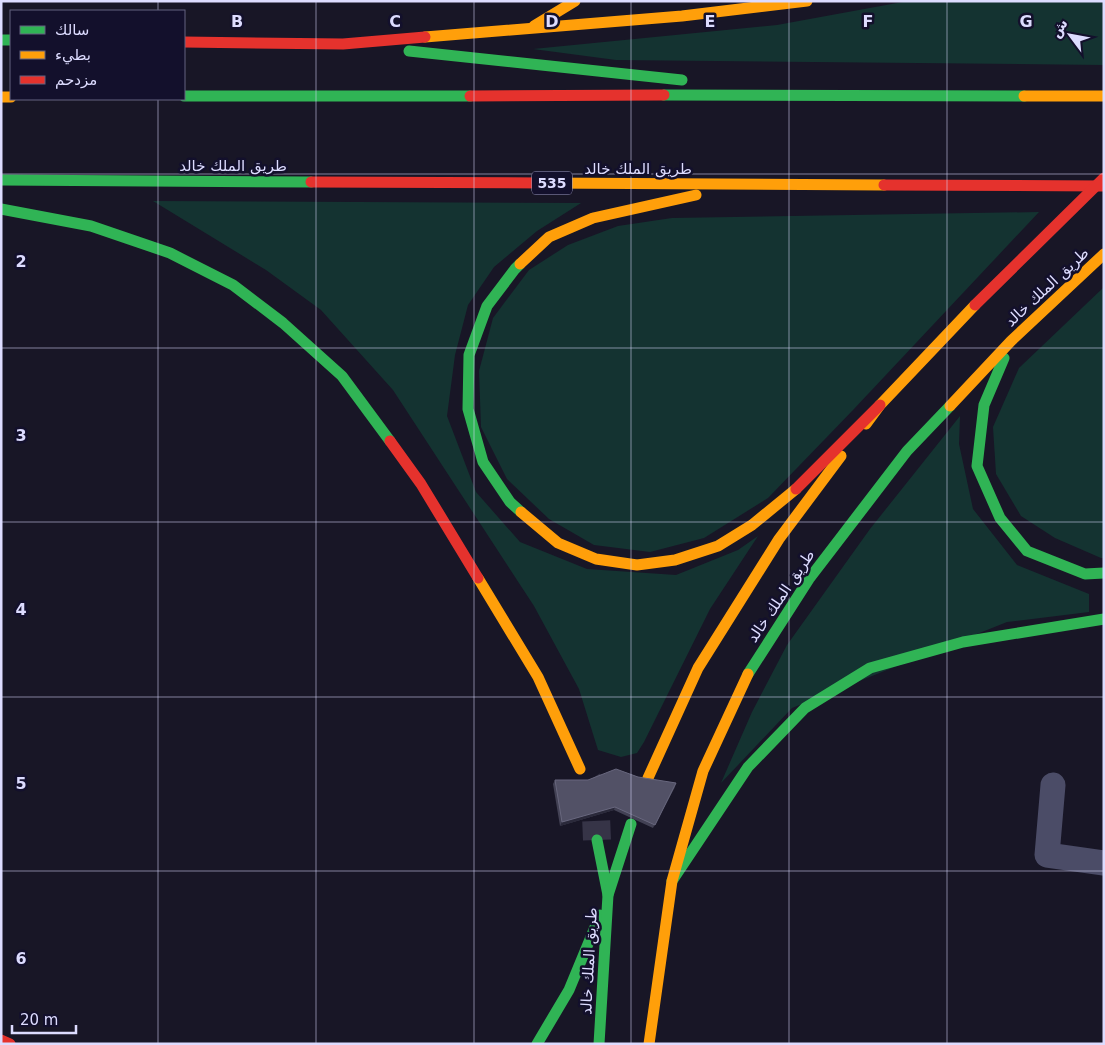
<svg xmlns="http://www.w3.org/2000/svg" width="1105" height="1045" font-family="'DejaVu Sans','Noto Naskh Arabic',sans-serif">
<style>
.green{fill:#143331}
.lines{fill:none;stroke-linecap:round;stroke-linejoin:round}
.highway-tunnel{stroke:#363447;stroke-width:28;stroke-dasharray:28 14;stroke-linecap:butt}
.street{stroke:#4b4c67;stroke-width:25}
.fast{stroke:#30b455;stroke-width:11}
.slow{stroke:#ff9f0a;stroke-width:11}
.jam{stroke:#e5322d;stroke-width:11}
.jam-bridge{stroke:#e5322d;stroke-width:11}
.wall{fill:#424154}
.shaded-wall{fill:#2a293a}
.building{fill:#525166;stroke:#68677e}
.grid{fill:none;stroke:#dddcff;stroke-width:1;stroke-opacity:0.55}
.labels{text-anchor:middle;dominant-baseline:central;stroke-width:5;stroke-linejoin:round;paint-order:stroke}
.shield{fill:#13102c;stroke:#a09fc0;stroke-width:1}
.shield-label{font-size:14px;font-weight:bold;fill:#dddcff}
.street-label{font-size:15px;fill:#dddcff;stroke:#13102c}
.grid-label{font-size:16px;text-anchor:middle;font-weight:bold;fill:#dddcff;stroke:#13102c;stroke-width:5;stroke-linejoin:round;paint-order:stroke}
</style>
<rect width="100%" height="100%" fill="#181626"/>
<g class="green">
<path d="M908 1H1104V65L616 60 533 49 777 25Z"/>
<path d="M153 201 581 203 537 231 494 267 468 305 455 355 447 416 476 492 520 542 587 569 676 575 738 550 758 536 710 609 644 742 637 753 621 757 598 750 579 689 534 606 393 390 321 310 266 270Z"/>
<path d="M1039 212 853 410 768 498 704 538 650 552 594 545 549 519 507 479 481 427 479 371 493 318 529 270 568 245 618 226 672 218Z"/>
<path d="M1104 287V558H1101L1055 538 1021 516 996 474 993 427 1019 368Z"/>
<path d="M960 416 959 444 973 509 1017 565 1089 594V612L1007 622 792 708 721 783 752 712 787 645 870 529Z"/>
</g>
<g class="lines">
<path class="highway-tunnel" d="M588 781 595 792 597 840"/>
<path class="street" d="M1053 785 1047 855 1104 863"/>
<g class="fast">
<path d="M1 40H11"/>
<path d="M409 51 682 80"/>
<path d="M664 95 1024 96"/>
<path d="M184 96H470"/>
<path d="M1 180 311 182"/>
<path d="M1 209 91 226 170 253 233 285 283 323 342 376 390 441"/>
<path d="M520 264 515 269 487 306 469 355 468 409 483 462 510 502 521 512"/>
<path d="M1004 358 984 405 977 466 1000 518 1027 551 1085 574 1104 573"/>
<path d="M748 674 809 579 907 451 950 406"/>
<path d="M597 840 608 895"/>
<path d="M672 881 748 767 805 708 870 668 963 642 1104 619"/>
<path d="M537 1044 569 990 600 915"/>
<path d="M599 1044 608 895 631 824"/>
</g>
<g class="slow">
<path d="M534 26 575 1"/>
<path d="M425 37 682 16 807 1"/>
<path d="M1024 96H1104"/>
<path d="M1 97H11"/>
<path d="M543 183 884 185"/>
<path d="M520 264 549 237 593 218 696 195"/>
<path d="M950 406 1011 341 1104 254"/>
<path d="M866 424 880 405 975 305"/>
<path d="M521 512 558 543 596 559 637 565 675 560 718 546 752 525 796 489"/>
<path d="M478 578 538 677 580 769"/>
<path d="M648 778 698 668 779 539 841 456"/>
<path d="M649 1044 672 881 703 771 748 674"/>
</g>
<g class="jam">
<path d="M184 42 343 44 425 37"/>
<path d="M470 96 664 95"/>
<path d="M311 182 543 183"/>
<path d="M884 185 1104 186"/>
<path d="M390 441 421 484 478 578"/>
<path d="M796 489 880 405"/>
<path d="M1 1040 10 1044"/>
</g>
<path class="jam-bridge" d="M975 305 1104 178"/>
</g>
<path class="wall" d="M555 780H588L675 787 653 828 614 810 560 826 553 784Z"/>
<g class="shaded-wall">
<path d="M676 783 675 787 653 828 655 825Z"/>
<path d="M615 807 614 810 560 826 562 822Z"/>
</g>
<path class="building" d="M616 769 638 777 676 783 655 825 615 807 562 822 555 780H588Z"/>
<path class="grid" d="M158 1V11M316 1V1044M474 1V1044M631 1V1044M789 1V1044M947 1V1044M158 99V1044M1 174H1104M1 348H1104M1 522H1104M1 697H1104M1 871H1104"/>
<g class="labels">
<rect class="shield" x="532" y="171.5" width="40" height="23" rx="4"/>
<g class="shield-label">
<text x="552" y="183">535</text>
</g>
<g class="street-label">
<text x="233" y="166">طريق الملك خالد</text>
<text x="638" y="169">طريق الملك خالد</text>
<text transform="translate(1047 287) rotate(-43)">طريق الملك خالد</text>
<text transform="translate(781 596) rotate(-56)">طريق الملك خالد</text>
<text transform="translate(589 961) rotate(-87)">طريق الملك خالد</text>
</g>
</g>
<g class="grid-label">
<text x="237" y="27">B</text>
<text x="395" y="27">C</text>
<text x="552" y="27">D</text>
<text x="710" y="27">E</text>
<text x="868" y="27">F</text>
<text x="1026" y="27">G</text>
<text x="21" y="267">2</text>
<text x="21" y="441">3</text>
<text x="21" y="615">4</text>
<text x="21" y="789">5</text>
<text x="21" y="964">6</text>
</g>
<rect width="1105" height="1045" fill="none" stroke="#dddcff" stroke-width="5"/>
<rect x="10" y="10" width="175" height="90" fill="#13102c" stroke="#646280"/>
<rect x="20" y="26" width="25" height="8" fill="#30b455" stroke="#646280"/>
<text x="55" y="35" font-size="15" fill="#dddcff">سالك</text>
<rect x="20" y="51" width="25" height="8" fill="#ff9f0a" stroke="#646280"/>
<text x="55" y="60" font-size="15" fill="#dddcff">بطيء</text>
<rect x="20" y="76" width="25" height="8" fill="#e5322d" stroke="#646280"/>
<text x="55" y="85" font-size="15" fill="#dddcff">مزدحم</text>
<g transform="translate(1070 35) rotate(302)" stroke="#13102c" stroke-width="4" paint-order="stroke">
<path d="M0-4L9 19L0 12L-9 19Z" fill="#dddcff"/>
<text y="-8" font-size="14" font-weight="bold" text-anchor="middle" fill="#dddcff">ش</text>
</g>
<path d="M12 1025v8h64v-8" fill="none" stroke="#dddcff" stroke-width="2.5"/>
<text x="20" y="1025" font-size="15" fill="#dddcff" stroke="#13102c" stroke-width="4" paint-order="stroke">20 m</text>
</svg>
